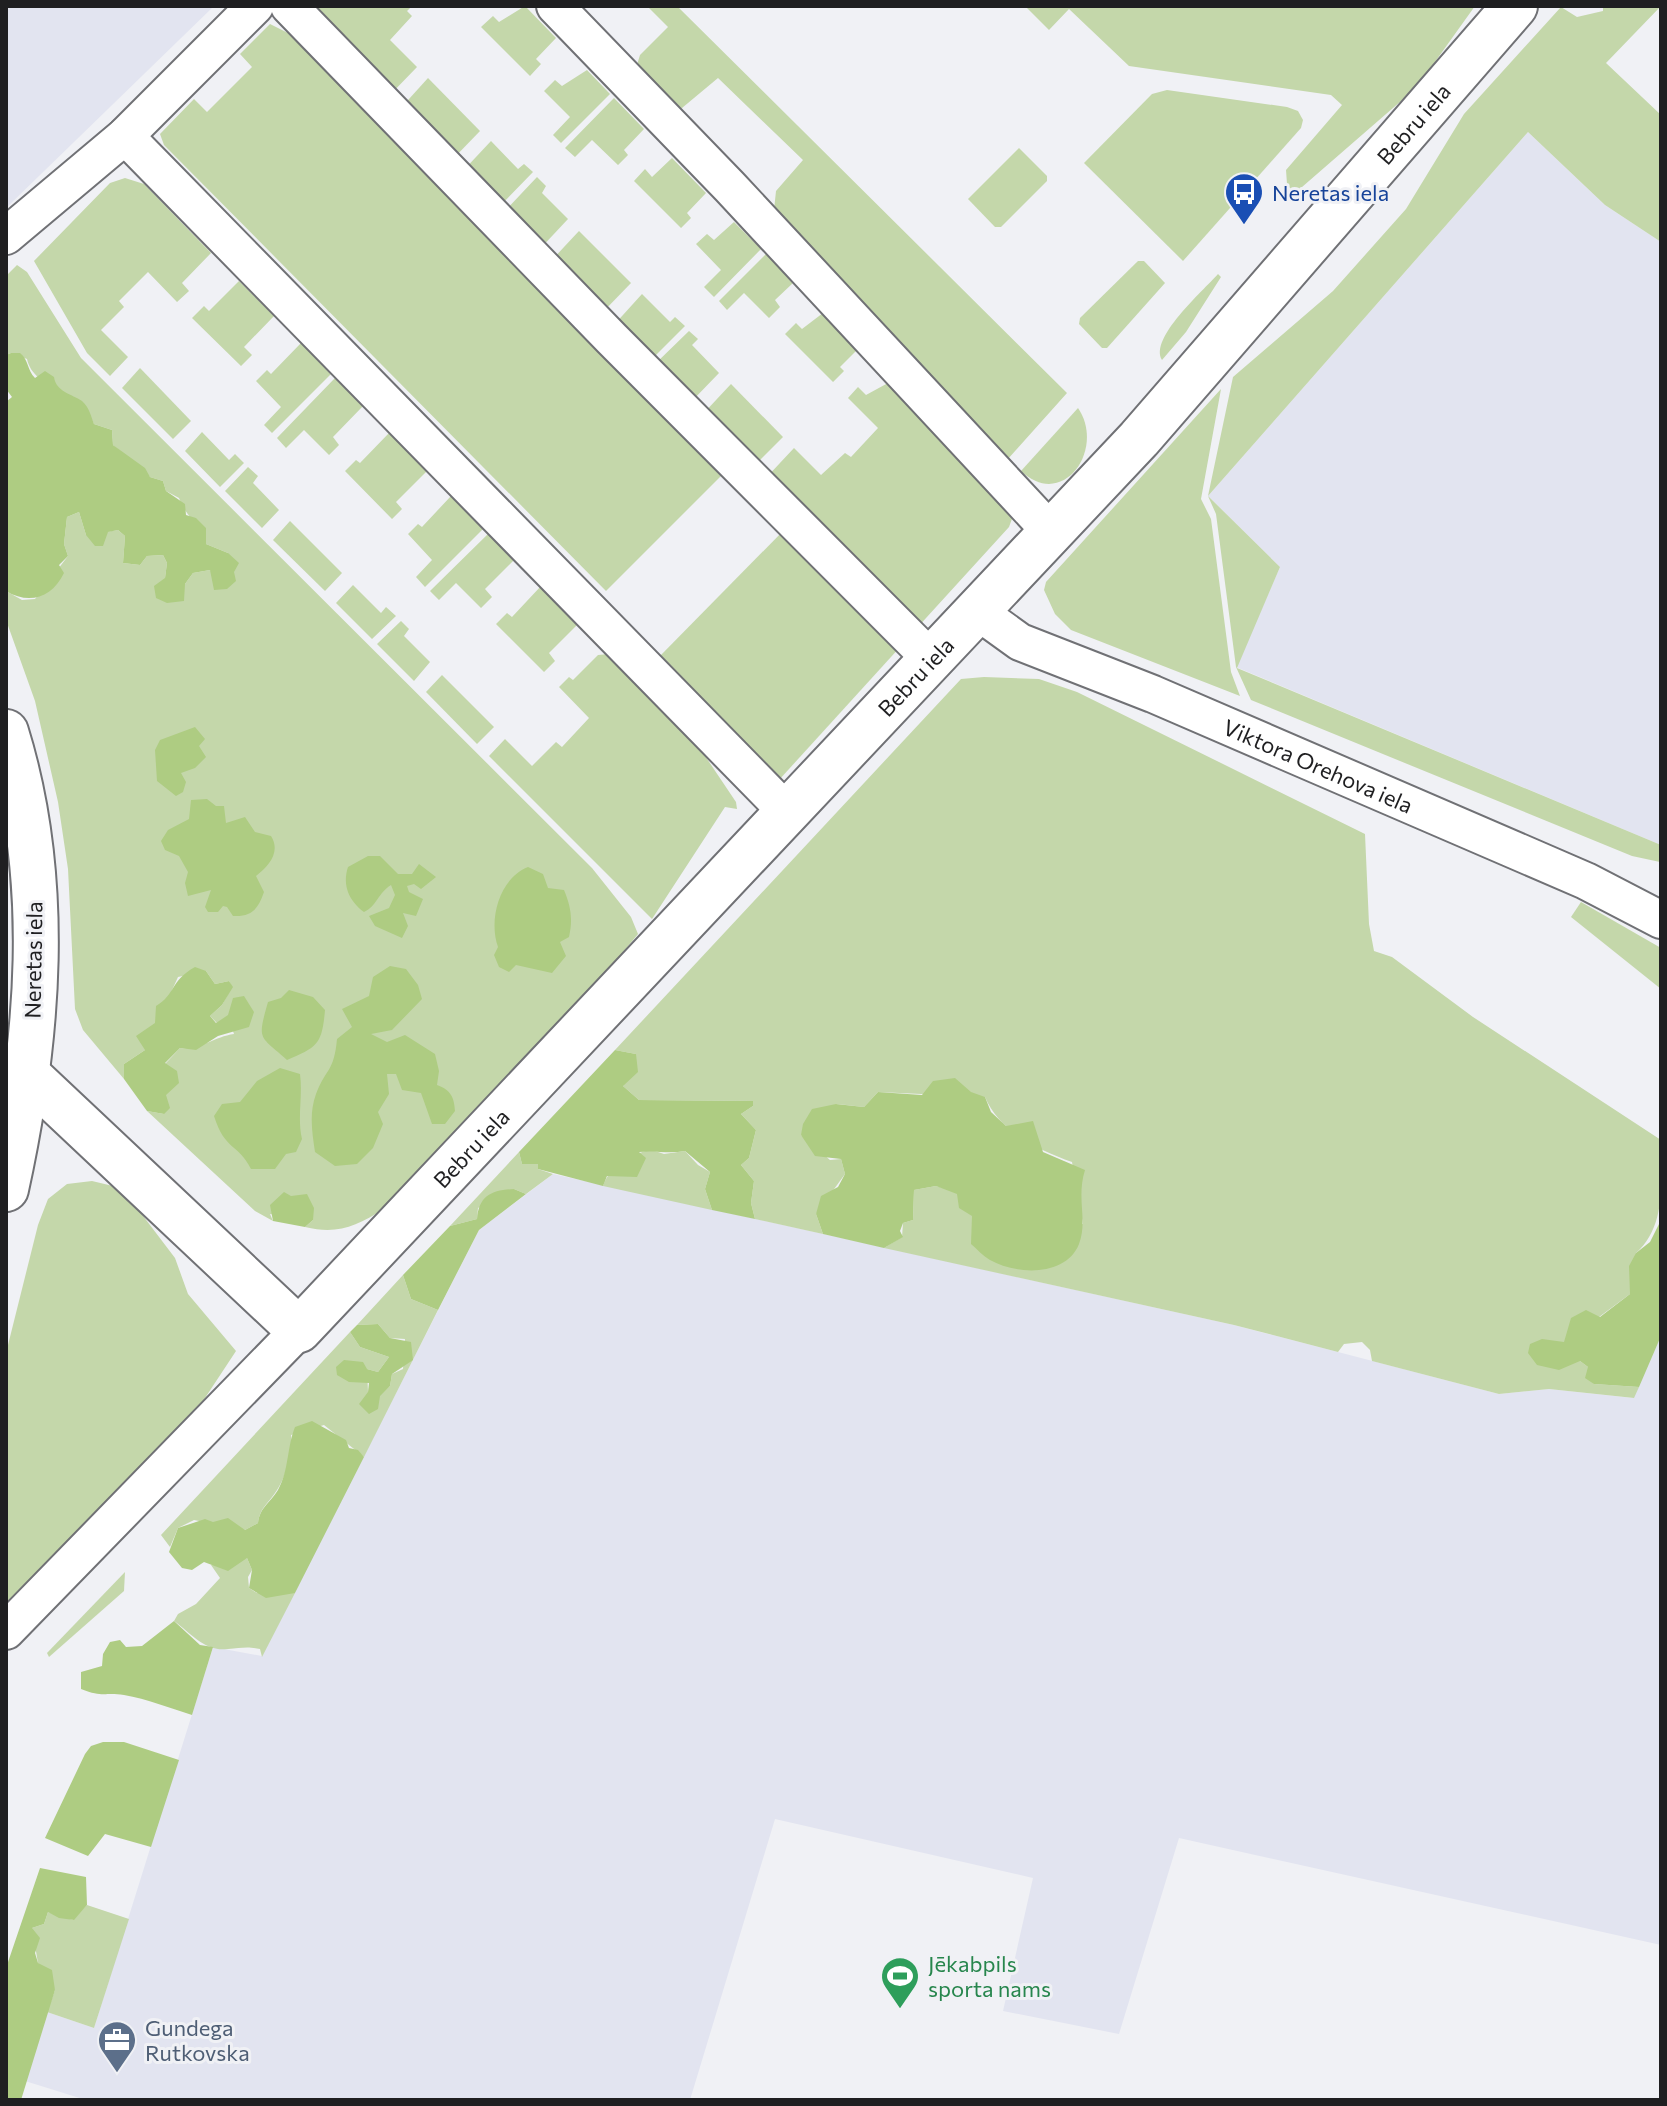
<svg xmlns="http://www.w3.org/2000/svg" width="1667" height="2106" font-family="Commissioner,sans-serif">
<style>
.built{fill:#e2e4f0}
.green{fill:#c4d7aa}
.forest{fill:#aecc82}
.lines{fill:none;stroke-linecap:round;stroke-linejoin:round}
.minor-casing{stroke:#707175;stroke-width:40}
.tertiary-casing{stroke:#707175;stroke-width:48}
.primary-casing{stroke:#707175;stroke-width:48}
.minor{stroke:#fff;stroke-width:36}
.tertiary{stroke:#fff;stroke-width:44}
.primary{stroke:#fff;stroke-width:44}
.labels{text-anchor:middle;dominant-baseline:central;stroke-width:6;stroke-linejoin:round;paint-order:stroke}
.street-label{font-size:22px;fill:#1f1f21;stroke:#f0f1f5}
.transit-label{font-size:22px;fill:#164399;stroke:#f0f1f5;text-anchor:start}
.leisure-label{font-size:22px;fill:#27864d;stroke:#f0f1f5;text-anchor:start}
.service-label{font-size:22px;fill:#4e5e75;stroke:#f0f1f5;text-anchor:start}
</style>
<rect width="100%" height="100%" fill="#f0f1f5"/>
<g class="built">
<path d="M6 6H214L6 208Z"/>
<path d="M1528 132 1605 205 1661 242V845L1236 667 1280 567 1208 496Z"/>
<path d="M553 1174 1234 1325 1499 1394 1549 1389 1633 1398 1661 1336V1945L1179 1838 1119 2034 1003 2011 1033 1878 775 1819 690 2100H86L25 2081 47 2012 94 2028 213 1647 262 1656 479 1230Z"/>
</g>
<g class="green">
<path d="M297 6H412L407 11 412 16 390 40 417 67 387 98Z"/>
<path d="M525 6 556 38 536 59 541 64 530 76 481 27 493 16 499 22Z"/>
<path d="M647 6H677L1067 393 1007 460 774 210 776 191 803 160 718 78 682 108 671 106 636 68 640 55 668 27Z"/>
<path d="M1025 6H1475L1427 73 1401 101 1294 194 1287 184 1286 170 1342 105 1331 95 1129 66 1069 9 1049 30Z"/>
<path d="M1603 6H1661L1606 63 1661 115V242L1605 205 1528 132 1208 496 1280 567 1237 668 1661 845 1660 862 1632 856 1251 700 1236 667 1216 514 1208 496 1233 377 1333 291 1406 209 1464 114 1561 7 1577 17 1603 11Z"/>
<path d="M270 24 292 35 728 469 606 591 164 145 160 134 194 99 207 112 252 67 240 54Z"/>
<path d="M587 70 610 94 561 143 553 135 570 117 544 91 555 80 562 86Z"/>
<path d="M428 78 480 131 450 162 399 110Z"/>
<path d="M1167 90 1287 107 1298 111 1303 120 1301 128 1183 261 1084 163 1152 94Z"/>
<path d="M614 98 644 129 624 150 628 155 618 165 592 140 575 157 565 148Z"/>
<path d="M491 141 518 169 524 164 533 172 497 209 461 173Z"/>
<path d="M1019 148 1047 176V181L1001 227H995L968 199Z"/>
<path d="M672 158 706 193 687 213 691 218 681 228 634 181 645 169 652 177Z"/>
<path d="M537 177 546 186 542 193 568 219 538 251 502 214Z"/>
<path d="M125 178 144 184 211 253 182 283 189 291 177 302 148 272 119 301 124 307 101 330 128 357 110 376 87 353 34 261 110 183Z"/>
<path d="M734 222 761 249 714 297 704 287 721 270 696 244 707 234 714 240Z"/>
<path d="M579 231 631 283 601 314 550 262Z"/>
<path d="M766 254 793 283 775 300 780 307 769 318 744 293 727 310 719 301Z"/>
<path d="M1138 261H1144L1165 283 1107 348H1102L1079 324 1080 318Z"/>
<path d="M17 265 27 272 81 358 592 868 631 917 638 934 610 968 384 1209C356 1226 338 1235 305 1227L313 1220 270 1214 273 1221 255 1211 147 1111 164 1114 165 1064 180 1048C201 1050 213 1037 234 1034L228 1016 217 1023 210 1016 222 1005 232 987 229 981 215 984 206 971 178 977 145 1050 124 1064V1079L83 1030 75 1009 68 869 58 802 35 701 6 620V591L22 600 35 599 68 556 64 544 67 517 79 512 86 535 118 530 125 536 123 563 140 565 147 556 163 555 167 563 165 578 185 584 193 573 210 570 214 574 228 553 206 544C198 520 187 519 179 498L166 491 163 481 150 477 113 445 112 430 94 424C79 385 34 391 27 359L11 353 6 355V276Z"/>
<path d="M1218 274 1221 277 1186 332 1162 360C1149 338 1203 291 1218 274Z"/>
<path d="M239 281 274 316 244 347 252 355 241 366 192 318 204 306 209 311Z"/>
<path d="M642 294 670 322 675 317 685 326 649 362 613 326Z"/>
<path d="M823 313 858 349 840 367 844 371 833 382 785 334 796 323 802 329Z"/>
<path d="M689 331 698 339 692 345 719 373 690 403 653 366Z"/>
<path d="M301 343 331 374 272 433 264 425 281 407 256 381 267 370 271 374Z"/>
<path d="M140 368 191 421 173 439 122 388Z"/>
<path d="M335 378 363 406 333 437 339 445 329 455 304 430 286 448 277 438Z"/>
<path d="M888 383 1013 516 1009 527 916 629 765 479 794 448 821 475 845 453 851 457 878 428 848 398 858 387 866 395Z"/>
<path d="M731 384 783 437 753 467 702 415Z"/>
<path d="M1221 389 1201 499 1211 519 1231 672 1240 696 1071 630 1055 614 1044 590 1046 582Z"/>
<path d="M1078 408C1106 449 1063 511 1021 471Z"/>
<path d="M202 432 229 460 235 454 244 463 220 487 185 451Z"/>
<path d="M389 433 427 471 396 502 402 509 392 519 345 471 356 460 360 463Z"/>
<path d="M248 467 258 476 253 483 279 510 262 528 225 491Z"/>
<path d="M451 496 484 528 425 587 416 577 432 560 408 534 418 524 422 527Z"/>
<path d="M290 521 342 573 325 591 273 540Z"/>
<path d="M786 528 901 646 779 780 660 656Z"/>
<path d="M489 533 515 559 485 589 492 597 481 608 456 583 439 600 430 591Z"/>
<path d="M353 585 381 613 386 607 396 616 372 639 336 603Z"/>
<path d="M541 586 578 624 549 653 555 661 544 672 496 624 507 613 512 617Z"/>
<path d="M401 621 409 629 404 636 430 662 414 681 377 644Z"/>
<path d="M609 654 697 744 736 802 737 809 725 807 652 919 489 756 505 739 532 766 556 742 562 747 589 718 559 687 569 677 573 680 598 655Z"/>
<path d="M442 675 494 727 477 744 426 692Z"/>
<path d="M984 677 1039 679 1077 692 1365 834 1369 924 1374 951 1392 957 1473 1017 1661 1140C1661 1180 1667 1226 1636 1253L1630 1294 1599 1317 1580 1361 1588 1367 1594 1384 1639 1387 1634 1398 1549 1389 1499 1394 1372 1361 1370 1350 1362 1342 1344 1344 1338 1352 1234 1325 884 1248 902 1237 903 1223 913 1220 914 1190 936 1186 1083 1224 1072 1162C1038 1150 999 1131 985 1097L878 1092 864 1107 837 1104 801 1135 830 1160 841 1159 845 1174 816 1214 823 1234 755 1219 751 1203 754 1181 741 1165 749 1158 756 1130 741 1114 753 1106V1101L639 1100 623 1086 636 1054 615 1050 961 679Z"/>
<path d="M1581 902 1661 948V989L1571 917Z"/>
<path d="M652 1150 664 1154 685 1151 698 1165 710 1172 705 1189 712 1210 603 1186C609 1167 633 1152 652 1150Z"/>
<path d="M519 1152 522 1164H538V1169L553 1174 526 1194 514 1189 478 1208 477 1219 450 1226Z"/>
<path d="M92 1181 117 1187 134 1204 175 1258 188 1294 236 1351 203 1401 6 1608V1353L38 1225 48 1199 67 1184Z"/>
<path d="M403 1275 411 1299 438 1310 364 1457 324 1425 291 1435C293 1450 286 1477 277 1490 269 1503 260 1507 258 1523L245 1530 194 1520 178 1528 170 1547 161 1535 350 1332 360 1347 389 1357 378 1372 367 1369 368 1392 379 1396 390 1386 392 1374 403 1369 405 1339 390 1338 378 1324 357 1325Z"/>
<path d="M247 1558 252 1570 248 1577 249 1588 257 1593H295L262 1657 260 1649C247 1646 241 1648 228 1649 205 1652 192 1634 174 1621L178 1614 196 1604 220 1578 211 1565Z"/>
<path d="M125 1572 124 1591 49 1657 47 1653Z"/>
<path d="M87 1905 129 1919 94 2028 47 2012 55 1990 38 1963 32 1928 44 1924 48 1912 73 1920Z"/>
</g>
<g class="forest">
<path d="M11 353H20C29 360 27 370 35 378L45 371 54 377C56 392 72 394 82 401 89 407 91 416 94 424L112 430 113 445 145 468 150 477 163 481 166 491 185 504 186 515 196 518 206 528V544L228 553 239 563 234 572 236 581 227 589 214 590 210 570 193 573 185 584 184 601 167 603 156 598 154 586 165 578 167 563 163 555 147 556 140 565 123 563 125 536 118 530 108 532 103 546H95L86 535 79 512 67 517 64 544 68 556 59 565 64 573C52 598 29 605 6 591V402L12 397 6 389V355Z"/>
<path d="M195 727 205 739 199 746 206 757 195 768 181 773 186 782 183 792 176 796 157 781 155 750 160 740Z"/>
<path d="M207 799 216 806H224L226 823 245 817 255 832 271 836C281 852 269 866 256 876L264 892C258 909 252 917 233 916L227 907 223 906 218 912H208L205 907 211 890 188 896 185 883 188 872 179 856 165 850 161 841 168 830 189 819 191 800Z"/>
<path d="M368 856H380L398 874H412L419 864 436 877 421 889 414 884 407 886 409 892 423 899 416 916 403 913 408 926 402 938 375 926 369 916 389 908 395 895 391 885C378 893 377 906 364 912 349 901 342 885 348 867Z"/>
<path d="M528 867 543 874 548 888 564 890C571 907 573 919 569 937L560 942 566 956 552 973 516 965 509 972 499 967 494 955 498 947C488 919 500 878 528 867Z"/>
<path d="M390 966 406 969 418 985 422 999 392 1030 371 1034 387 1042 405 1035 435 1054 439 1071 437 1085C451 1090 454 1097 455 1111L445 1124H432L421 1093 402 1090 396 1074H387L389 1094 378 1112 383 1124 373 1148 357 1164 335 1166 315 1152C312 1132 309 1113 316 1094 326 1068 334 1072 337 1039L352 1027 342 1009 369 996 373 977Z"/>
<path d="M195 967 206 971 215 984 229 981 233 987 222 1005 210 1016 216 1023 228 1015 233 998 244 996 254 1012 249 1027 218 1036 196 1050 180 1048 165 1063 177 1071 179 1083 166 1095 170 1108 164 1114 147 1111 124 1079V1064L145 1050 136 1036 155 1023 156 1006C176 994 170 981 195 967Z"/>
<path d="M289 990 313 997 325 1010C322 1044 318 1047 287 1060 259 1035 257 1041 268 1002L281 998Z"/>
<path d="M615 1050 636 1054 638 1072 623 1086 639 1100 753 1101V1106L741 1114 756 1130 749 1158 741 1165 754 1181 751 1203 755 1219 712 1210 705 1189 710 1172 685 1151C668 1154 655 1150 639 1152L646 1158 637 1177 607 1176 603 1186 538 1169V1164H522L519 1152Z"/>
<path d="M280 1068 300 1074C303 1096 297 1118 302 1139L296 1152 286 1154 275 1169H251C238 1143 225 1151 214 1116L222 1104 240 1102 257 1081Z"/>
<path d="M955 1078 971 1092 985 1097 991 1112 1006 1126 1033 1121 1043 1152 1085 1170C1076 1199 1088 1220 1079 1244 1066 1277 1016 1275 990 1260 983 1256 977 1249 971 1244L972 1216 959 1208 957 1194 936 1186 914 1190 913 1220 903 1223 900 1231 903 1237 884 1248 823 1234 816 1214 821 1196 838 1187 845 1174 841 1159 815 1156 801 1135 803 1124 812 1109 836 1104 864 1107 878 1092 922 1095 933 1081Z"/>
<path d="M514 1189 526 1194 479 1230 438 1310 411 1299 403 1275 450 1226 477 1219C479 1195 492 1190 514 1189Z"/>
<path d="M284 1192 291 1196 307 1194 314 1208 313 1220 305 1227 273 1221 270 1205Z"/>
<path d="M1661 1220V1336L1639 1387 1594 1384 1585 1378 1588 1367 1580 1361 1559 1370 1537 1365 1528 1353 1530 1344 1542 1339 1564 1342 1571 1318 1586 1310 1600 1317 1630 1294 1629 1266 1636 1253 1650 1242Z"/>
<path d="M378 1324 390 1338 411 1342 413 1360 392 1374 390 1386 380 1396 378 1409 369 1414 359 1404 368 1392 369 1383 349 1382 337 1375 336 1367 344 1360 363 1362 367 1369 378 1372 389 1357 360 1347 350 1332 357 1325Z"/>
<path d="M312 1421 346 1440 349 1448 358 1450 364 1457 295 1593 266 1598 249 1588 252 1570 247 1558 228 1571 204 1562 192 1570 182 1568 169 1552 178 1528 205 1519 213 1522 228 1518 245 1530 258 1523C260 1507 270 1503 278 1490 289 1471 287 1446 295 1427Z"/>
<path d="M174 1621 200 1645 213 1647 192 1715C170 1708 147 1699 124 1695 104 1692 104 1698 81 1689V1672L102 1666 103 1654 110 1642 120 1640 126 1647 142 1646Z"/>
<path d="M103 1742H124L179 1760 151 1847 105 1834 88 1856 45 1838 85 1754 91 1746Z"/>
<path d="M40 1868 86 1877 87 1905 74 1920 59 1918 48 1912 44 1924 32 1928 40 1938 35 1953 38 1963 52 1970 55 1990 21 2100H6V1968Z"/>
</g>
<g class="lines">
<defs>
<g id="minor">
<path d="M289 6 612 339 931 659"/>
<path d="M555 6 730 187 1052 533"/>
<path d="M125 136 787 812"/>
<path d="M6 236 125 136 255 6"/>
<path id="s1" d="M977 611 1020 642 1153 694 1586 881 1661 920"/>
<path d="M6 1631 299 1330"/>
</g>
<g id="tertiary">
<path id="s2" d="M27 1074 299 1330 1139 439 1515 6"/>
</g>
<path id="primary" d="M6 732C52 880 39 1039 6 1189"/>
</defs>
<use href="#minor" class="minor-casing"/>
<use href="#tertiary" class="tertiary-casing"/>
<use href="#primary" class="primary-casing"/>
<use href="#minor" class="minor"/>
<use href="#tertiary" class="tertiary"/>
<use href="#primary" class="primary"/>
</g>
<defs>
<symbol id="bus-pin" viewBox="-11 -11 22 30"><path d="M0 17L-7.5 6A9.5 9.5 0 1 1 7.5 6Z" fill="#1a4fb4" stroke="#f0f1f5"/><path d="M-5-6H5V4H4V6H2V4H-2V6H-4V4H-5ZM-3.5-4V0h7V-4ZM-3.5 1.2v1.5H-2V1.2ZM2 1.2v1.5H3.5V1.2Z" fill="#fff"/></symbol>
<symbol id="stadium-pin" viewBox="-11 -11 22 30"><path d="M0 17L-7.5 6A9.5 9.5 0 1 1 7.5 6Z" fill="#2e9e5b" stroke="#f0f1f5"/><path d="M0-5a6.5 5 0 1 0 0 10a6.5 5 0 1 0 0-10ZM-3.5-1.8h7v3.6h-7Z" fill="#fff"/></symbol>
<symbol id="office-pin" viewBox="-11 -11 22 30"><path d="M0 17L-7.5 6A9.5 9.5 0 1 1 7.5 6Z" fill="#5c6f8a" stroke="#f0f1f5"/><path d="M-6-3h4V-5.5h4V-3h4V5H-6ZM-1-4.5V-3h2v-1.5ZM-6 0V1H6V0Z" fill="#fff"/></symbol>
</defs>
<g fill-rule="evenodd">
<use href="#bus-pin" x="1222" y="170" width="44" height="60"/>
<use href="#stadium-pin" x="878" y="1954" width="44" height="60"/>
<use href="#office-pin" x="95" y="2018" width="44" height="60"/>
</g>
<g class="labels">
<g class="street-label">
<text stroke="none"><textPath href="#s2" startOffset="2016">Bebru iela</textPath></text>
<text stroke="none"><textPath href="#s2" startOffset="1272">Bebru iela</textPath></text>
<text stroke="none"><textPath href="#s1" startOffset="376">Viktora Orehova iela</textPath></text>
<text transform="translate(33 960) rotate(-89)">Neretas iela</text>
<text stroke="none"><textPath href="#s2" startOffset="624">Bebru iela</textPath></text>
</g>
<g class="transit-label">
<text x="1272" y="192">Neretas iela</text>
</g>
<g class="leisure-label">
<text x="928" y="1963">Jēkabpils<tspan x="928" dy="25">sporta nams</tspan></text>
</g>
<g class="service-label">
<text x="145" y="2027">Gundega<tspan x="145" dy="25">Rutkovska</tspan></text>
</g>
</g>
<rect width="1667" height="2106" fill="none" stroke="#1f1f21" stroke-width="16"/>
</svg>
